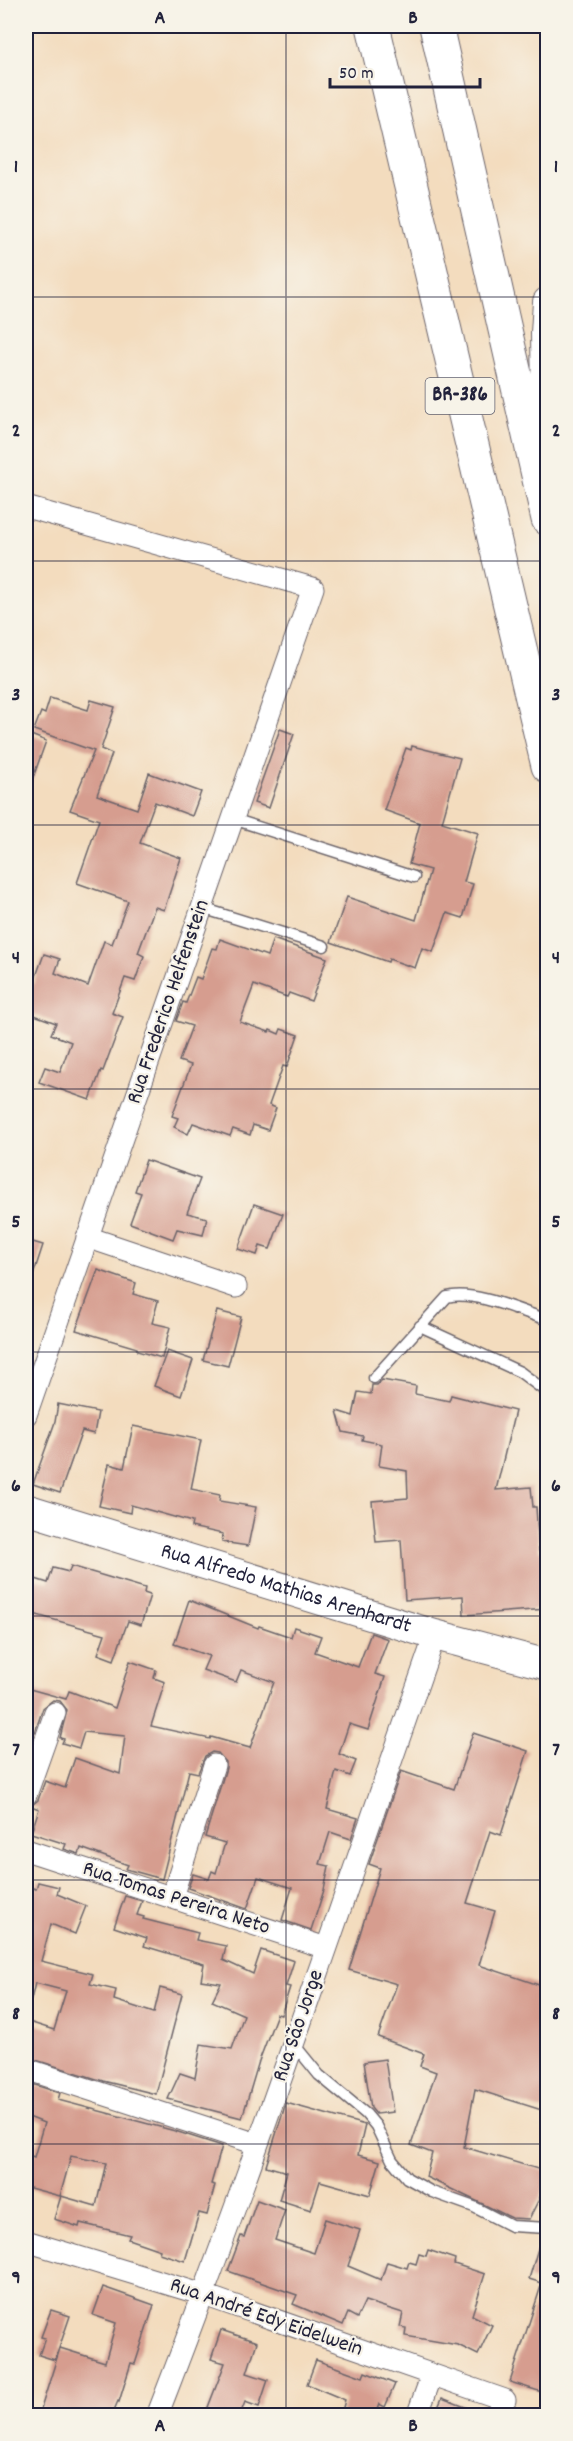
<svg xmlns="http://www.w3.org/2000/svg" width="573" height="2441" font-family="Dekko,sans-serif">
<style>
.building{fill:#d69d8f}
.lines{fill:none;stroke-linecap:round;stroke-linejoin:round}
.lane-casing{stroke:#6b6369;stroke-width:13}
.street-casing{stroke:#6b6369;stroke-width:23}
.secondary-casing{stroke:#6b6369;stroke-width:32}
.highway-casing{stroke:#6b6369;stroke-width:35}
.lane{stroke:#fff;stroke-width:10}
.street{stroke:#fff;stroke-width:21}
.secondary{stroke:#fff;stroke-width:30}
.highway{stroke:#fff;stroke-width:33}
.grid{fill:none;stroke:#22223b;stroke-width:1.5;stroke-opacity:0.55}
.labels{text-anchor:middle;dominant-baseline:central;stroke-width:4.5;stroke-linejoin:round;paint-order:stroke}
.shield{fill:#f7f3e8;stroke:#62616f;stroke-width:1.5}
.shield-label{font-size:21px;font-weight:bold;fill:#22223b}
.street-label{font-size:22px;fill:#22223b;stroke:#f7f3e8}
.neatline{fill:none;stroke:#22223b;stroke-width:2}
.grid-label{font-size:20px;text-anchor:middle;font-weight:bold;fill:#22223b}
</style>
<rect width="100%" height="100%" fill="#f7f3e8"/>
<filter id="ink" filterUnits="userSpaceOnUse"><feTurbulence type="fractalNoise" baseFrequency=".0167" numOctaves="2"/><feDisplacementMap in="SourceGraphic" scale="12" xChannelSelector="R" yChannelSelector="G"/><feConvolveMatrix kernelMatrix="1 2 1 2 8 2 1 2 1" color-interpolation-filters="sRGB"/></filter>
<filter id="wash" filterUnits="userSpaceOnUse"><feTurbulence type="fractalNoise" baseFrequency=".008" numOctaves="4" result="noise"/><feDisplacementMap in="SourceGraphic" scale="24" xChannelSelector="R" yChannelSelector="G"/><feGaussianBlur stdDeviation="1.35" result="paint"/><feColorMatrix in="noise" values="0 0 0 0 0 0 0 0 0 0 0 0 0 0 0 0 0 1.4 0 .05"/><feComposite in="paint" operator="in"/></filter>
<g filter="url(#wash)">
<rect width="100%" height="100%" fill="#f3dcbe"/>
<g id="blocks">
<g class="building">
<path d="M50 698 88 710 91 700 115 707 101 749 112 754 97 795 137 809 149 773 201 792 192 816 155 802 140 843 181 858 164 910 155 907 138 953 144 956 135 981 125 978 112 1013 123 1017 103 1071 101 1070 90 1100 39 1082 45 1067 60 1072 71 1042 51 1034 56 1023 26 1012V1004L44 954 60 959 55 973 88 986 104 941 112 944 128 901 77 883 99 820 70 810 94 751 34 730 41 712 45 714Z"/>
<path d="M280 729 294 734 269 808 254 803Z"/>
<path d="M26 733 46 741 28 792H26Z"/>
<path d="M412 746 460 758 442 822 478 833 464 882 473 884 463 918 447 913 433 952 422 948 415 968 389 959 388 962 331 942 347 897 416 920 430 870 409 864 420 823 384 810 406 748 411 750Z"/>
<path d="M220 939 267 956 273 939 327 958 311 1001 289 993 287 997 254 985 240 1022 269 1032 270 1030 279 1034 281 1029 298 1035 287 1067 283 1066 269 1105 276 1108 268 1130 253 1125 250 1135 233 1129 230 1136 193 1123 188 1134 174 1127 178 1118 172 1116 191 1065 179 1061 192 1026 176 1021 183 1002 186 1003 196 977 201 979 212 948 217 949Z"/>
<path d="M146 1160 200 1179 187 1213 207 1218 203 1235 177 1229 173 1239 130 1223 141 1193 135 1191Z"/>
<path d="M254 1204 283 1214 270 1249 260 1246 257 1255 238 1249Z"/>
<path d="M26 1240 43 1245 29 1288 26 1287Z"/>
<path d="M98 1270 136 1283 133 1294 158 1301 152 1323 170 1327 162 1358 137 1351V1348L76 1330Z"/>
<path d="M217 1311 241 1317 228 1366 203 1360Z"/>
<path d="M167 1351 193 1360 181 1396 154 1386Z"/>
<path d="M382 1380 416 1386 415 1394 449 1401 451 1395 515 1411 496 1490 531 1487 533 1507H536L539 1551 548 1550V1569H545L548 1609 464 1615 463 1596 405 1600 401 1540 376 1542 372 1501 408 1498 407 1471 379 1466 382 1444 362 1440 363 1436 343 1432 337 1411 353 1416 358 1392 371 1394 372 1385H377Z"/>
<path d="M58 1404 98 1412 94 1434 82 1431 60 1493 33 1484 55 1422Z"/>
<path d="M133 1426 201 1440 191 1489 220 1495 219 1501 256 1507 248 1546 222 1542 223 1534 191 1527 192 1522 131 1505 130 1513 99 1506 109 1464 124 1468Z"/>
<path d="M71 1566 145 1588 144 1593 150 1595 141 1625 128 1621 114 1660 98 1654 105 1634 26 1612V1576L48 1583 53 1568 69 1572Z"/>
<path d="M189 1600 258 1628 259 1626 291 1637 294 1627 321 1636 315 1652 358 1667 371 1633 388 1639 375 1674 385 1677 368 1730 349 1724 339 1754 356 1761 350 1776 336 1771 327 1809 358 1818 351 1839 330 1832 320 1864 329 1866 324 1890 311 1930 282 1920 292 1888 258 1877 247 1909 188 1888 193 1874 209 1879 212 1871 216 1873 225 1843 205 1837 226 1768V1762L218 1753 212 1752 205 1756 198 1773 189 1771 162 1879 126 1869 128 1865 81 1848 79 1854 64 1849 66 1844 31 1833 39 1809 31 1806 38 1800 45 1781 65 1788 75 1758 120 1774 125 1736 84 1732 79 1748 62 1743 64 1739 60 1738 67 1710 60 1701 53 1700 43 1708 35 1732 26 1730V1688L66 1699 69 1691 115 1708 130 1661 156 1670 154 1678 165 1682 151 1726 210 1739 211 1737 250 1748 274 1682 241 1670 236 1682 203 1670 209 1656 174 1644Z"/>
<path d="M473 1733 528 1751 501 1835 490 1831 467 1903 495 1911 479 1965 548 1988V2112L475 2089 464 2147 548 2172V2181L529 2219 512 2218 426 2177 432 2153 411 2145 436 2072 420 2066 424 2054 378 2037 397 1984 349 1970 380 1868 369 1864 401 1771 454 1789Z"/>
<path d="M38 1882 59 1887 57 1894 86 1906 75 1934 51 1924 41 1961 93 1974 90 1984 116 1990 114 2000 154 2013 160 1988 182 1994 156 2094 103 2081 26 2057V2021L54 2030 66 1991 35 1983 31 2000H26V1886L36 1889Z"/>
<path d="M125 1896 142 1901 137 1915 144 1917 143 1919 198 1933 196 1940 226 1946 223 1960 253 1974 261 1950 294 1961 286 1986 290 1987 281 2015 277 2014 259 2061 242 2118 168 2099 180 2073 195 2078 201 2044 232 2049 244 2015 212 2001 221 1983 201 1980 204 1964 144 1946 147 1938 114 1927Z"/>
<path d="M385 2059 393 2112 376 2114 371 2108 364 2062Z"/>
<path d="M26 2082 60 2093 58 2100 175 2131 222 2146 211 2184 215 2185 207 2215 199 2213 185 2261 159 2253 160 2250 128 2239 130 2235 80 2223 79 2227 54 2219 61 2196 96 2206 106 2163 71 2156 60 2196 26 2187V2154L34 2157 44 2123 26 2116Z"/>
<path d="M286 2103 365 2125 358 2155 380 2161 370 2195 320 2181 311 2210 279 2200 287 2172 266 2166Z"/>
<path d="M257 2200 285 2210 275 2240 314 2253 325 2219 360 2230 348 2266 381 2280 387 2262 407 2268 409 2262 416 2264 419 2254 426 2256 428 2250 455 2259 454 2264 485 2274 472 2315 492 2325 478 2355 458 2345 405 2336 406 2328 400 2327 403 2313 365 2301 357 2318 348 2313 343 2325 293 2304 297 2295 228 2271 241 2236 244 2237Z"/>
<path d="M542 2235H548V2394L510 2382 542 2283 529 2279Z"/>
<path d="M103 2287 154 2305 135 2364 131 2363 119 2402 118 2401 112 2415H39L60 2348 105 2362 116 2323 93 2315Z"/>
<path d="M51 2310 70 2316 55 2360 39 2355 45 2338 41 2337Z"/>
<path d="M221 2330 257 2342 247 2373 268 2380 259 2407 245 2402 240 2415H205L225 2363 211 2359Z"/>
<path d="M316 2360 363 2377 365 2372 395 2384 385 2407 379 2404 375 2415H341L345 2400 307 2384Z"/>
<path d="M442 2398 483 2414V2415H435Z"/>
</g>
</g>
</g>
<g filter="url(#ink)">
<use href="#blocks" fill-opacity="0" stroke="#6b6369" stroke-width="1.5"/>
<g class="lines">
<defs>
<g id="lane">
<path d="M233 819 414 877"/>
<path d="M202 908 324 946"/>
<path d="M420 1326 520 1372 548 1393"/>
<path d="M374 1378 447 1297C475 1290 520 1311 548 1320"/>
<path d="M293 2043 319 2075 366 2114 376 2126 392 2160 407 2178 432 2192 474 2207 511 2226 548 2228"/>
</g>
<g id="street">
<path d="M26 507 313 588 26 1415"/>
<path d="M87 1237 236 1287"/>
<path d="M26 1795 55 1713"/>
<path d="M26 1850 326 1948"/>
<path d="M172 1897 214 1765"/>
<path d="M26 2069 257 2144"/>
<path d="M26 2241 204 2295 505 2400"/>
<path d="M157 2416C257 2158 344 1896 435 1635"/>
<path d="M417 2416 432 2375"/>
</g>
<g id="secondary">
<path d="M542 469 547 395 546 333 548 302"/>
<path id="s1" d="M26 1509 435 1635 548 1665"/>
</g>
<g id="highway">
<path d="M373 26 548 766"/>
<path d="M436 26 548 519"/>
</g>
</defs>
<use href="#lane" class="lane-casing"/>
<use href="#street" class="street-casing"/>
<use href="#secondary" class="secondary-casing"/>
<use href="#highway" class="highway-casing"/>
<use href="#lane" class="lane"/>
<use href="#street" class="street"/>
<use href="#secondary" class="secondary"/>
<use href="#highway" class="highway"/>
</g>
</g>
<path class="grid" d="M286 26V2416M26 297H548M26 561H548M26 825H548M26 1089H548M26 1352H548M26 1616H548M26 1880H548M26 2144H548"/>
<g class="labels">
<rect class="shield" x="425.5" y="378" width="69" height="36" rx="4.5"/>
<g class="shield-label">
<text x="460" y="396">BR-386</text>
</g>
<g class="street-label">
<text transform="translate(169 1002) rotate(-71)">Rua Frederico Helfenstein</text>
<text stroke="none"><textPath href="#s1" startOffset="272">Rua Alfredo Mathias Arenhardt</textPath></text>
<text transform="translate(176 1899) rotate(18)">Rua Tomas Pereira Neto</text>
<text transform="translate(299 2026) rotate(-71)">Rua São Jorge</text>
<text transform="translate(266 2318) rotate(19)">Rua André Edy Eidelwein</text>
</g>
</g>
<rect width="573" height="2441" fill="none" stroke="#f7f3e8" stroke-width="66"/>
<path d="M330 78v9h150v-9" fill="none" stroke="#22223b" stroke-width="3"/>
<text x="339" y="78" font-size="18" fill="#22223b" stroke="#f7f3e8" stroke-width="4.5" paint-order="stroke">50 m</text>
<rect x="33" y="33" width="507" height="2375" class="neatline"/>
<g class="grid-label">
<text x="160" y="23">A</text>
<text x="413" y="23">B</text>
<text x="16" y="172">1</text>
<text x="556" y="172">1</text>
<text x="16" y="436">2</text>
<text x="556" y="436">2</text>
<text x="16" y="700">3</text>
<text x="556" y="700">3</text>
<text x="16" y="963">4</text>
<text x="556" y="963">4</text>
<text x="16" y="1227">5</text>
<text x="556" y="1227">5</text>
<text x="16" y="1491">6</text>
<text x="556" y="1491">6</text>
<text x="16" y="1755">7</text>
<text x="556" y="1755">7</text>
<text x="16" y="2019">8</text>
<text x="556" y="2019">8</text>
<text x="16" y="2283">9</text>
<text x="556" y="2283">9</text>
<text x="160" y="2431">A</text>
<text x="413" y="2431">B</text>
</g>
</svg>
